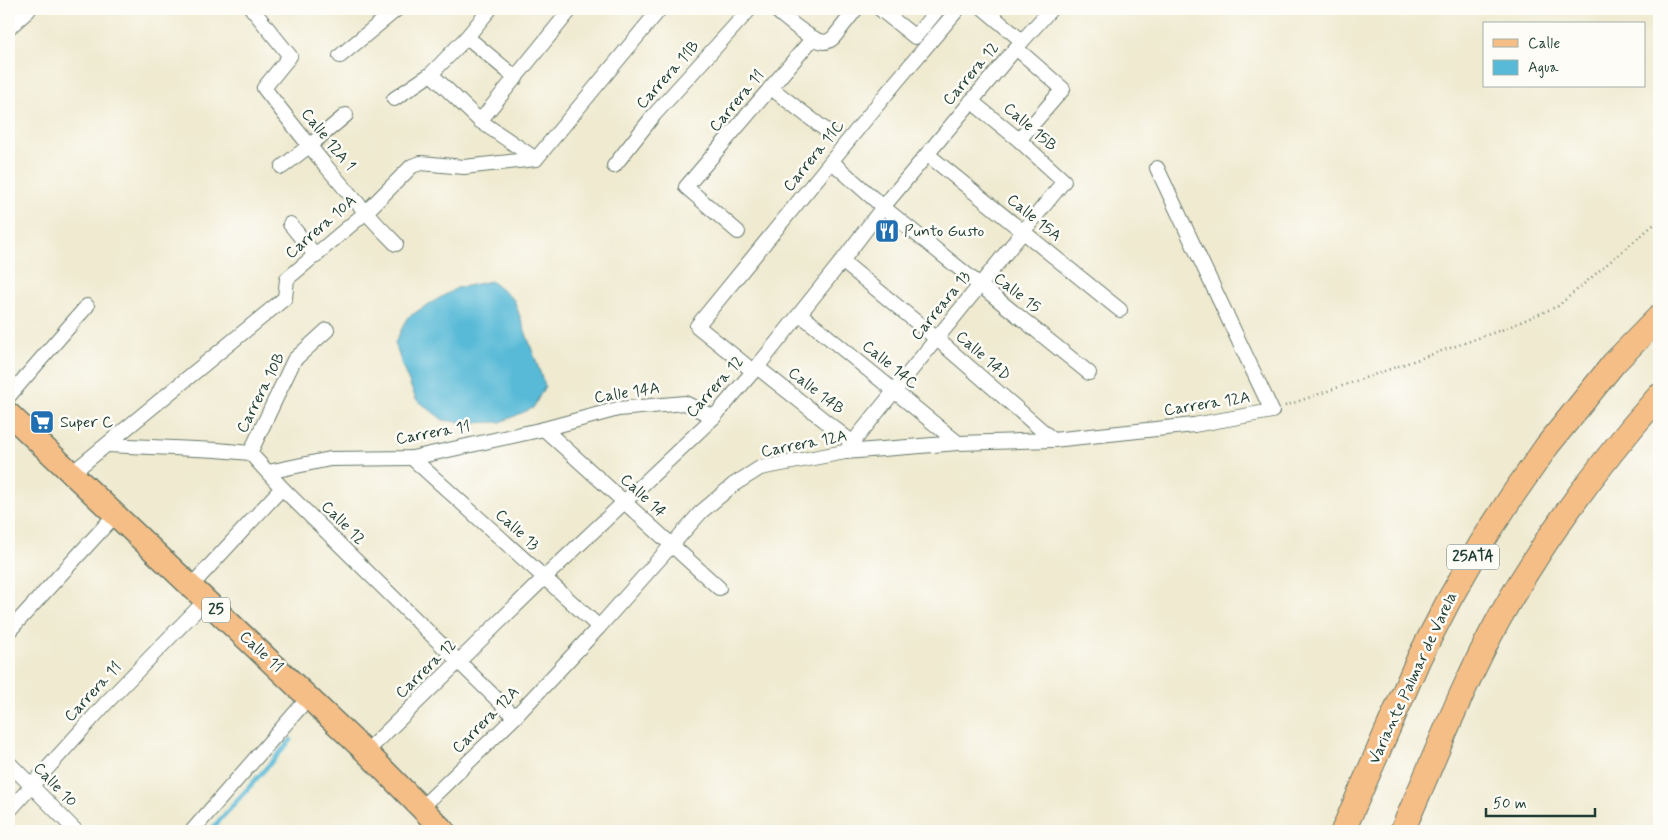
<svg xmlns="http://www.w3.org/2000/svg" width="1668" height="840" font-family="Mynerve,sans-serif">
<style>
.water{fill:#59bad7;stroke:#3c7c86}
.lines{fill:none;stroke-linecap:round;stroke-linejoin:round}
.stream{stroke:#59bad7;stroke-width:4.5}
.minor-casing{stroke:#687a6b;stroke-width:16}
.tertiary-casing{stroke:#687a6b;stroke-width:20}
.primary-casing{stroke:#687a6b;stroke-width:25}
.trunk-casing{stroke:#687a6b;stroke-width:26}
.path{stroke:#687a6b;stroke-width:2.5;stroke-dasharray:1 4;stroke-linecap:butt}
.minor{stroke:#fff;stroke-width:14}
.tertiary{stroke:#fff;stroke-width:18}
.primary{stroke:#f5be86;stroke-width:22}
.trunk{stroke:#f5be86;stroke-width:24}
.labels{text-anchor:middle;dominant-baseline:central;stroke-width:5;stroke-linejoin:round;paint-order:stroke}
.shield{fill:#fdfcf7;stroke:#62766e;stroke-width:1}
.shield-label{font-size:15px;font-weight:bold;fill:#1f3d34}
.street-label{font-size:16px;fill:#1f3d34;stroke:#fdfcf7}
.poi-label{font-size:16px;fill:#1f3d34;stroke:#fdfcf7;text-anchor:start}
</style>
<rect width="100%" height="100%" fill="#fdfcf7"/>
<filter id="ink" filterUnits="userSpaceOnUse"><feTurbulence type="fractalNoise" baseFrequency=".02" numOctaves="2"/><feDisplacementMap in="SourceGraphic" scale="10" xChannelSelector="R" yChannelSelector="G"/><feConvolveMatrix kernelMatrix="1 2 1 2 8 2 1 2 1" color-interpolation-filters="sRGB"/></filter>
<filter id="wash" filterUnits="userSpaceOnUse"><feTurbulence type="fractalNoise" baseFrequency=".0096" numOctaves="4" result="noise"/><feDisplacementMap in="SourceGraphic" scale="20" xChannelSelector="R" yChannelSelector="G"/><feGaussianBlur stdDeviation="1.12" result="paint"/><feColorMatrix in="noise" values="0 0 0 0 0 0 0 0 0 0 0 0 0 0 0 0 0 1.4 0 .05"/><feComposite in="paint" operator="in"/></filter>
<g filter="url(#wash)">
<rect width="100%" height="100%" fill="#efead0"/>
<path class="water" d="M491 281 514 300 545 386 533 408 501 422 467 423 443 420 416 399 403 368 395 343 407 318 424 307 457 288Z"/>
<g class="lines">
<path class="stream" d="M210 831 291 740"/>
</g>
</g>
<g filter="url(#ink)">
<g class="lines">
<defs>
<g id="minor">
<path d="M252 9 290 56 264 88C306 142 348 196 396 244"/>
<path d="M774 9C786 18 809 40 824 42 828 42 831 40 834 37L856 9"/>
<path d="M880 9 915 37 938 9"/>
<path d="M984 9 1022 41"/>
<path d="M467 37 516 78"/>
<path d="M1016 48 1063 89 1019 140"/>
<path d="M340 56 397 9"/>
<path d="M431 74 480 121 536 159"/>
<path d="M771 88 827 131"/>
<path d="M394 99 431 74 467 37 490 9"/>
<path d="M480 121 571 9"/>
<path d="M927 154 1120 310"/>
<path d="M536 159 660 9"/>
<path d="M832 162 883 207 1089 373"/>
<path d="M614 166 654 115 750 9"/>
<path d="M282 167 309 146 346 115"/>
<path d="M290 224 316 256"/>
<path d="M738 232 686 187 813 38"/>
<path d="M842 261 937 339 1053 440"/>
<path d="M800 314 958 443"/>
<path d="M757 367 853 443"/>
<path d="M753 371 697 326 896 82 958 9"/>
<path d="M9 396 87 306"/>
<path d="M544 429 719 588"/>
<path d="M107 445 217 450 250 453 282 488 515 717"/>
<path d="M845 452 1064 181 1019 140 971 101"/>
<path d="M250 453 294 360 327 330"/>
<path d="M412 458 599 627"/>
<path d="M268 472 330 459 412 458 544 429 618 409 685 403 714 417"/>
<path d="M72 473 285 298 287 279 365 213 412 166 421 163 464 167 536 159"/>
<path d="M191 586 282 488"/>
<path d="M9 631 115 515"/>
<path d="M366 752 544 578 714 417 757 367 842 261 883 207 1016 48 1051 9"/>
<path d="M9 763 76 831"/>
<path d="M421 808 515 717 599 627 701 512 733 485 760 468 845 452 958 443 1053 440 1194 425 1272 411 1157 168"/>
<path d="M9 811 106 703 206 600"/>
<path d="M192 831 309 697"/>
</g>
<path id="tertiary" d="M9 25 27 9"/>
<path id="primary" d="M9 414 366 752 444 831"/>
<g id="trunk">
<path d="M1343 831 1419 658 1449 600 1481 544 1512 496 1547 446 1614 363 1659 317"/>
<path d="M1402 831C1434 760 1462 686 1500 617 1545 537 1599 464 1659 396"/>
</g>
</defs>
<use href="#minor" class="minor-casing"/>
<use href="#tertiary" class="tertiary-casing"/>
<use href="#primary" class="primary-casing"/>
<use href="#trunk" class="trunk-casing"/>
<path class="path" d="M1285 406 1504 329 1558 306 1659 220"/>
<use href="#minor" class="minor"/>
<use href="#tertiary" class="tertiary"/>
<use href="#primary" class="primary"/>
<use href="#trunk" class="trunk"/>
</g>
</g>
<defs>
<symbol id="restaurant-square" viewBox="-11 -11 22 22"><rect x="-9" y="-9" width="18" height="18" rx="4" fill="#1f6fb2" stroke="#fdfcf7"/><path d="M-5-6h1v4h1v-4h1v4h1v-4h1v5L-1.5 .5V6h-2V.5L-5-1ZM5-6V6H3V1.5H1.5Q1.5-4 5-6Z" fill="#fff"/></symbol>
<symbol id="supermarket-square" viewBox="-11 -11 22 22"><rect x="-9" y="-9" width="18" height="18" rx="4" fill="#1f6fb2" stroke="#fdfcf7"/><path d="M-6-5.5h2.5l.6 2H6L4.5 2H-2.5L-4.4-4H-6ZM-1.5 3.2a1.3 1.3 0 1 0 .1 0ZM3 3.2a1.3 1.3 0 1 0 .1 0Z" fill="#fff"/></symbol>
</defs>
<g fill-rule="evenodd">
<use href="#restaurant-square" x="873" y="217" width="28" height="28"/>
<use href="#supermarket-square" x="28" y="408" width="28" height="28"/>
</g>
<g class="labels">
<g class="shield">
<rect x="1447" y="544.5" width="52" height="25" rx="4"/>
<rect x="202" y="597.5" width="28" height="25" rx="4"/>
</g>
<g class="shield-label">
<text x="1473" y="557">25ATA</text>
<text x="216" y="610">25</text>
</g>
<g class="street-label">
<text transform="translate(971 74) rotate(-50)">Carrera 12</text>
<text transform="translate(668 75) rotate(-48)">Carrera 11B</text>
<text transform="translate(737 101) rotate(-50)">Carrera 11</text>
<text transform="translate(1030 127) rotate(41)">Calle 15B</text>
<text transform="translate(328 140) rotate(51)">Calle 12A 1</text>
<text transform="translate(814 156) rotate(-51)">Carrera 11C</text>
<text transform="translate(1034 218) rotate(39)">Calle 15A</text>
<text transform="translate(321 227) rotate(-41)">Carrera 10A</text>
<text transform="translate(1017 293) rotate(38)">Calle 15</text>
<text transform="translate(941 306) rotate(-51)">Carreara 13</text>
<text transform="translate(983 356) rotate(41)">Calle 14D</text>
<text transform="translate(890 365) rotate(39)">Calle 14C</text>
<text transform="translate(715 387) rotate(-48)">Carrera 12</text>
<text transform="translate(816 391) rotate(38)">Calle 14B</text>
<text transform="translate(261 393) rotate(-63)">Carrera 10B</text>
<text transform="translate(627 393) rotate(-9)">Calle 14A</text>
<text transform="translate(1207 404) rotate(-9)">Carrera 12A</text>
<text transform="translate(433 433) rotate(-10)">Carrera 11</text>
<text transform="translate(804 444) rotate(-11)">Carrera 12A</text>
<text transform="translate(643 496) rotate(43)">Calle 14</text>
<text transform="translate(343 523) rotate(45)">Calle 12</text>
<text transform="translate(517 530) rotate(42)">Calle 13</text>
<text transform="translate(261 652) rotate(43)">Calle 11</text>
<text transform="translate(426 669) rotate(-44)">Carrera 12</text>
<text transform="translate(1413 678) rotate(-65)">Variante Palmar de Varela</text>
<text transform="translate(93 692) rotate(-47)">Carrera 11</text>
<text transform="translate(486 720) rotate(-45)">Carrera 12A</text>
<text transform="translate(55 785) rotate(46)">Calle 10</text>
</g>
<g class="poi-label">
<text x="904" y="231">Punto Gusto</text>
<text x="60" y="422">Super C</text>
</g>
</g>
<rect width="1668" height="840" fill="none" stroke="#fdfcf7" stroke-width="30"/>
<rect x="1483" y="22" width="162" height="65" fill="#fdfcf7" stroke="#a4b0a9"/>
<rect x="1493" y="39" width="25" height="8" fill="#f5be86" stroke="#a4b0a9"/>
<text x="1528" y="48" font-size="15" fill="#1f3d34">Calle</text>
<rect x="1493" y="60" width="25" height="15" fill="#59bad7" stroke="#a4b0a9"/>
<text x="1528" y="72" font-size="15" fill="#1f3d34">Agua</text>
<path d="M1486 808v8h109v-8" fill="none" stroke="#1f3d34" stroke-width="2.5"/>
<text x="1493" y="808" font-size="15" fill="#1f3d34" stroke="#fdfcf7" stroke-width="4" paint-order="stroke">50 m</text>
</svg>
